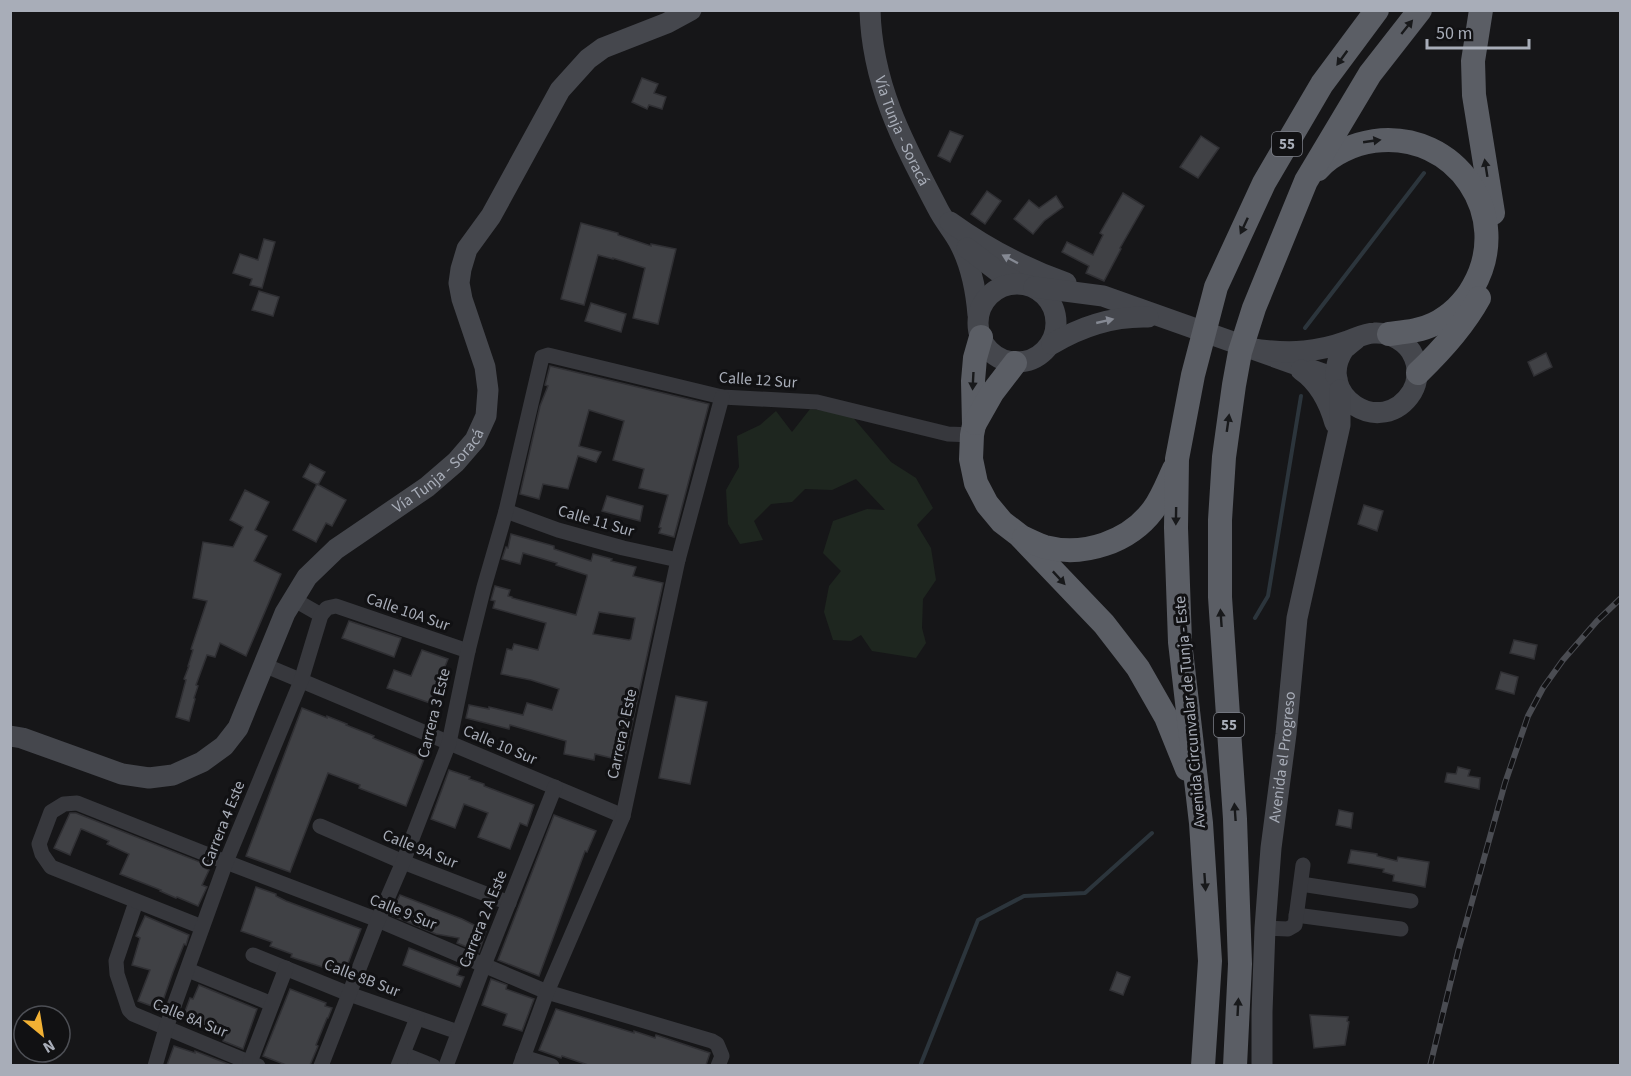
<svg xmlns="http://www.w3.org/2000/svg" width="1631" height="1076" font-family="'Source Sans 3',sans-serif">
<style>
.green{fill:#1e261f}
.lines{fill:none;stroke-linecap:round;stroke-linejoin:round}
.stream{stroke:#2c353c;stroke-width:4}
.building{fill:#404145;stroke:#303034;stroke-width:1.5;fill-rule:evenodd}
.minor{stroke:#37383d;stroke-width:15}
.secondary{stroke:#45474d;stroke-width:21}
.trunk{stroke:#5b5e65;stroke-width:24}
.rail-casing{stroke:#4a4c52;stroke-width:6}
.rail{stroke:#111113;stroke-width:4;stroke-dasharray:11;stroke-linecap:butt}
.oneway{fill:#18191b}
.oneway2{fill:#858993}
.labels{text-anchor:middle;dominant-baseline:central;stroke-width:6;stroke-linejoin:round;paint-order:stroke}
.shield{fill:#111113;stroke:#7b7e86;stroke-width:1.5}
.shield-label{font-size:15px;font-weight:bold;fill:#a8adb8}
.street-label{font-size:16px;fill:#a8adb8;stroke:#111113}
</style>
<rect width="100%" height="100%" fill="#161618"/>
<path class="green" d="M810 409 850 414 891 462 916 478 933 508 917 525 931 548 936 580 923 599 922 628 926 643 916 658 872 651 861 635 851 641 833 640 824 612 829 586 841 571 823 553 833 521 867 509 885 510 856 479 832 490 805 489 792 502 771 504 754 521 763 540 740 544 728 524 726 490 739 467 737 436 760 425 776 411 792 432Z"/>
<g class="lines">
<g class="stream">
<path d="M1305 328 1424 173"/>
<path d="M1255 618 1268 596 1301 396"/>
<path d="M920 1066 978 920 1024 896 1085 893 1152 833"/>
</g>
</g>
<g class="building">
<path d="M642 78 658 84 654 93 666 97 662 109 649 105 647 109 632 102Z"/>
<path d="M950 131 963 136 950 162 938 156Z"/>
<path d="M1201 136 1219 148 1198 178 1180 167Z"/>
<path d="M987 191 1001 201 985 224 971 214Z"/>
<path d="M1123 193 1144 206 1120 248 1121 249 1104 281 1086 273 1089 266 1062 252 1067 242 1093 255 1103 235 1100 233Z"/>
<path d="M1056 196 1063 207 1044 221 1033 234 1014 219 1029 200 1039 208Z"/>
<path d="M581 223 618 233V235L651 246V244L676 249 658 324 633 318 645 268 613 258V259L598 255 584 305 561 299Z"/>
<path d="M264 239 275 242 262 288 250 285 252 279 233 273 240 254 258 260Z"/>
<path d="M259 291 279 297 273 316 252 310Z"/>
<path d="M591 303 626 314 621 332 585 321Z"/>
<path d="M1546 353 1552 367 1534 376 1528 362Z"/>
<path d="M550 366 709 404 674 537 659 533 661 528 659 527 668 495 639 488 644 469 613 460 624 421 589 410 579 446 601 452 596 462 578 456 568 489 543 484 539 499 520 494 540 406 548 386 545 385Z"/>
<path d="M310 464 325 472 318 485 303 477Z"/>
<path d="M317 484 346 500 332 526 326 523 316 542 293 530Z"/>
<path d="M245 490 269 502 255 530 267 536 254 561 281 574 246 656 220 643 215 657 207 655 196 685 198 686 194 698 195 699 189 721 176 717 186 680 184 679 189 666H188L193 650 191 649 207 601 193 598 203 542 233 547 243 527 230 520Z"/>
<path d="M607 496 643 506 640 521 602 511Z"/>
<path d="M1364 505 1383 511 1377 531 1358 524Z"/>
<path d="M511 534 554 546V549L591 561 593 554 612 559 611 561 636 567 633 576 663 583 624 761 595 754 594 760 564 754 566 741 510 725 509 729 466 718 469 705 489 709V707L523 715 527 703 552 710 559 689 531 680 501 674 507 649 512 650 514 644 538 650 546 623 493 608 495 601 491 600 495 586 510 590 508 596 512 597V598L576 615 587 577V575L556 565 557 563 523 553 520 564 502 559 506 547 508 548ZM599 612 635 618 631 639 629 640 593 634Z"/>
<path d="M349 621 401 638 394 657 342 638Z"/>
<path d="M1514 640 1537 645 1534 659 1510 653Z"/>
<path d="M422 650 448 659 430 703 387 688 394 670 411 676Z"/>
<path d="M1501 672 1518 677 1514 694 1496 689Z"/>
<path d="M676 696 707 702 690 784 659 778Z"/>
<path d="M302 708 327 718V716L347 724 346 725 374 736 373 738 424 759 406 806 359 788 360 785 328 773 290 872 246 856Z"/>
<path d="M1458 767 1470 770 1468 776 1480 778 1479 789 1445 782 1447 773 1456 774Z"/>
<path d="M449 770 470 777 469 779 484 784V786L534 805 527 826 520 823 510 849 478 837 488 813 464 804 455 828 431 819Z"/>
<path d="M1339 810 1353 813 1351 828 1336 825Z"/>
<path d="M70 813H76L205 864 203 867 209 870 202 885 207 887 198 906 177 897 176 898 160 891 161 890 120 874 129 854 107 844 109 841 84 830 81 829 70 855 54 848Z"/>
<path d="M554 815 596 831 587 852 585 851 539 976 498 960Z"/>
<path d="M1351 850 1377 854V856L1397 861 1398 857 1429 862 1425 887 1393 881 1394 875 1383 872 1384 869 1348 863Z"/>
<path d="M256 887 276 894V896L286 901 361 929 344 974 291 957 292 954 270 946 272 942 241 931Z"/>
<path d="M400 895 462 919 486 931 479 952 457 943 459 938 436 934 393 916V909Z"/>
<path d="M145 916 189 935 186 945 184 944 173 972 160 1009 138 1001 150 970 132 965 140 938 136 936Z"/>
<path d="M409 948 460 968 457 975 464 977 460 987 403 965Z"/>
<path d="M1117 972 1130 977 1123 995 1110 990Z"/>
<path d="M491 979 507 985 506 989 534 999 522 1031 503 1025 507 1014 482 1005Z"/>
<path d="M199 985 257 1009 243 1049 223 1041 224 1037 213 1033 214 1032 204 1028V1026L183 1017 190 998 193 999Z"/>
<path d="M290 989 326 1003 325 1006 332 1008 328 1018H327L316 1045 318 1046 310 1065H286L263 1056Z"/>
<path d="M556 1009 634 1033V1031L655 1038 656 1035 710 1053 706 1065H588L562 1056 561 1058 539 1050Z"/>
<path d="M1310 1015 1348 1017 1347 1021 1349 1022 1345 1045 1314 1048Z"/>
<path d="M174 1046 195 1053V1051L231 1065H167Z"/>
</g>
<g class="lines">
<g class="minor">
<path d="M506 511 558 530 623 548 678 560"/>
<path d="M293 599 321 615"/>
<path d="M264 665 623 816"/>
<path d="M320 826 403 862 509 903"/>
<path d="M1301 884 1411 901"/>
<path d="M136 902 116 961 117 974 129 1010 133 1014 258 1066"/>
<path d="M1296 915 1401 929"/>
<path d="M202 927 51 867 42 854 39 844 51 812 64 804 77 803 226 862 378 920 547 992 712 1041 717 1044 722 1056 718 1066"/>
<path d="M1265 928 1288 929 1295 925 1303 865"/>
<path d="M253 955 349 994 458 1032"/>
<path d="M188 970 272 1004"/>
<path d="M403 1054 433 1066"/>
<path d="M523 1057 552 1066"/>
<path d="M250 1062 286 968"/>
<path d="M155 1066 166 1028 226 862 301 681 321 615 327 608 336 606 468 651"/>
<path d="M321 1066 378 920 403 862 449 743 468 651 484 587 506 511 542 357 548 355 722 397 817 402 948 434 972 435"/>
<path d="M398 1066 417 1018"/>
<path d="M446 1066 484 965 555 787"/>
<path d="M520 1066 547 992 623 816 678 560 722 397"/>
</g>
<g class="secondary">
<path id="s1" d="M870 10C872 86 904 144 938 209 944 221 954 232 960 244 972 267 976 290 978 315"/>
<path d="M950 222C986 248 1024 268 1066 283"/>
<path d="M967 248 997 271 1018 283"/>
<circle cx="1017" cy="323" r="39"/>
<path d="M1034 287 1103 296 1337 379"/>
<path d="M1052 344C1082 326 1112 316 1148 317"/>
<path d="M1249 348C1267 351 1285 353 1304 351 1319 350 1334 346 1348 341 1356 338 1366 333 1374 333 1390 332 1408 342 1414 357 1419 368 1418 382 1412 392 1382 440 1313 395 1344 349 1348 345 1354 341 1358 337"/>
<path d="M1301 370C1320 383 1329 402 1335 423"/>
<path id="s2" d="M10 736 22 738 122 774 149 778 173 775 202 762 224 746 238 728 285 613 307 577 336 549 427 487 456 462 475 440 486 416 488 390 485 367 462 299 459 283 461 269 467 249 491 216 560 90 588 59 603 48 667 23 691 10"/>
<path id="s3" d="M1262 1066V1012L1265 928 1271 848 1286 734 1297 618 1340 425V390"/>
</g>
<g class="trunk">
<path d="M1481 10 1473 61 1474 95 1493 213"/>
<path d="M1318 169C1332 153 1354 144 1374 141 1456 130 1514 216 1473 287 1465 302 1450 316 1434 324 1420 331 1405 332 1389 334"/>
<path d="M981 337 975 358 973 381 974 425 972 435 971 459 976 483 987 504 1002 522 1019 535 1104 624 1138 668 1166 717 1187 769"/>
<path d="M1418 373C1442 350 1463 327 1479 298"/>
<path d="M975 423 992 393 1015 363"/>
<path d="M1024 538C1031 541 1038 545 1045 547 1084 557 1129 542 1153 510 1162 498 1168 482 1174 469"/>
<path d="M1203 1066 1210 961 1201 823 1180 642 1176 528 1177 459 1193 375 1216 287 1264 183 1322 84 1377 10"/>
<path d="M1235 1066 1240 964 1235 819 1220 597V520L1224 457 1234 385 1240 352 1254 308 1306 181 1370 74 1420 10"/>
</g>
<defs>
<path id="rail" d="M1430 1066 1459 948 1505 783 1528 716 1543 688 1563 660 1597 621 1620 599"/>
</defs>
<use href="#rail" class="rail-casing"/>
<use href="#rail" class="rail"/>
</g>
<defs><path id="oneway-solid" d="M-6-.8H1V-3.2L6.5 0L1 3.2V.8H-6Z" transform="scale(1.5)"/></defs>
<g class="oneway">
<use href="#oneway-solid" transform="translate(1407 27) rotate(-51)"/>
<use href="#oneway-solid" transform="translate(1342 58) rotate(126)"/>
<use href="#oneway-solid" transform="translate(1372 141) rotate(-8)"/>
<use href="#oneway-solid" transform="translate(1486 168) rotate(-99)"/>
<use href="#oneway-solid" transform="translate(1244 226) rotate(115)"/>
<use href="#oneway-solid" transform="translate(973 381) rotate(93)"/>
<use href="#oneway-solid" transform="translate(1228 423) rotate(-82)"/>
<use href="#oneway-solid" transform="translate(1176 516) rotate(91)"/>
<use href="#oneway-solid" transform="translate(1059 578) rotate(47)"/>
<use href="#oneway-solid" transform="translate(1221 618) rotate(-94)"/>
<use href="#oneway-solid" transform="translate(1235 812) rotate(-94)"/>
<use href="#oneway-solid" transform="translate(1205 882) rotate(86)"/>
<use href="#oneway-solid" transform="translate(1238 1007) rotate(-87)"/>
</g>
<g class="oneway2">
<use href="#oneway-solid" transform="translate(1010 259) rotate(-152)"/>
<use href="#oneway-solid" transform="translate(1105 321) rotate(-13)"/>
</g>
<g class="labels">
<g class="shield">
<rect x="1272" y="132" width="30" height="24" rx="4.5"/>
<rect x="1214" y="713" width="30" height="24" rx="4.5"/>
</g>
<g class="shield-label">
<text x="1287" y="144">55</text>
<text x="1229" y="725">55</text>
</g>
<g class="street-label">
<text stroke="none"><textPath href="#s1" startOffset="126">Vía Tunja - Soracá</textPath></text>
<text transform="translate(758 380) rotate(4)">Calle 12 Sur</text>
<text stroke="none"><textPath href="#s2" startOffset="588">Vía Tunja - Soracá</textPath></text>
<text transform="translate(596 521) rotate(16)">Calle 11 Sur</text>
<text transform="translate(408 612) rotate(19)">Calle 10A Sur</text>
<text transform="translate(1190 712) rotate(-95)">Avenida Circunvalar de Tunja - Este</text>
<text transform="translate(434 713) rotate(-76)">Carrera 3 Este</text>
<text transform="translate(622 734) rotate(-78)">Carrera 2 Este</text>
<text transform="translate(500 745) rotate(23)">Calle 10 Sur</text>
<text stroke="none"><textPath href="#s3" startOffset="310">Avenida el Progreso</textPath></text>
<text transform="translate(223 824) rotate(-68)">Carrera 4 Este</text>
<text transform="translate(420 849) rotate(22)">Calle 9A Sur</text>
<text transform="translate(403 912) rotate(22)">Calle 9 Sur</text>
<text transform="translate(483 919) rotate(-68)">Carrera 2 A Este</text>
<text transform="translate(362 978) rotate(21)">Calle 8B Sur</text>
<text transform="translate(190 1018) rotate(22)">Calle 8A Sur</text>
</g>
</g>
<rect width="1631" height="1076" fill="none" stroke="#a8adb8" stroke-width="24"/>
<g transform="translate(42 1034) rotate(150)"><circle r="28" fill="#111113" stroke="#4d4f55" stroke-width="1.5"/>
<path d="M0-4.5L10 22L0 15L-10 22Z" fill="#f2b134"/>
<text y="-9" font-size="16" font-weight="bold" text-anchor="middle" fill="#a8adb8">N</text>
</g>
<path d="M1427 39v9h102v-9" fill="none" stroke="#a8adb8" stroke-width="3"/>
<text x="1436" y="39" font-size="18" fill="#a8adb8" stroke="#111113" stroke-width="4.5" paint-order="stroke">50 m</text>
</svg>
